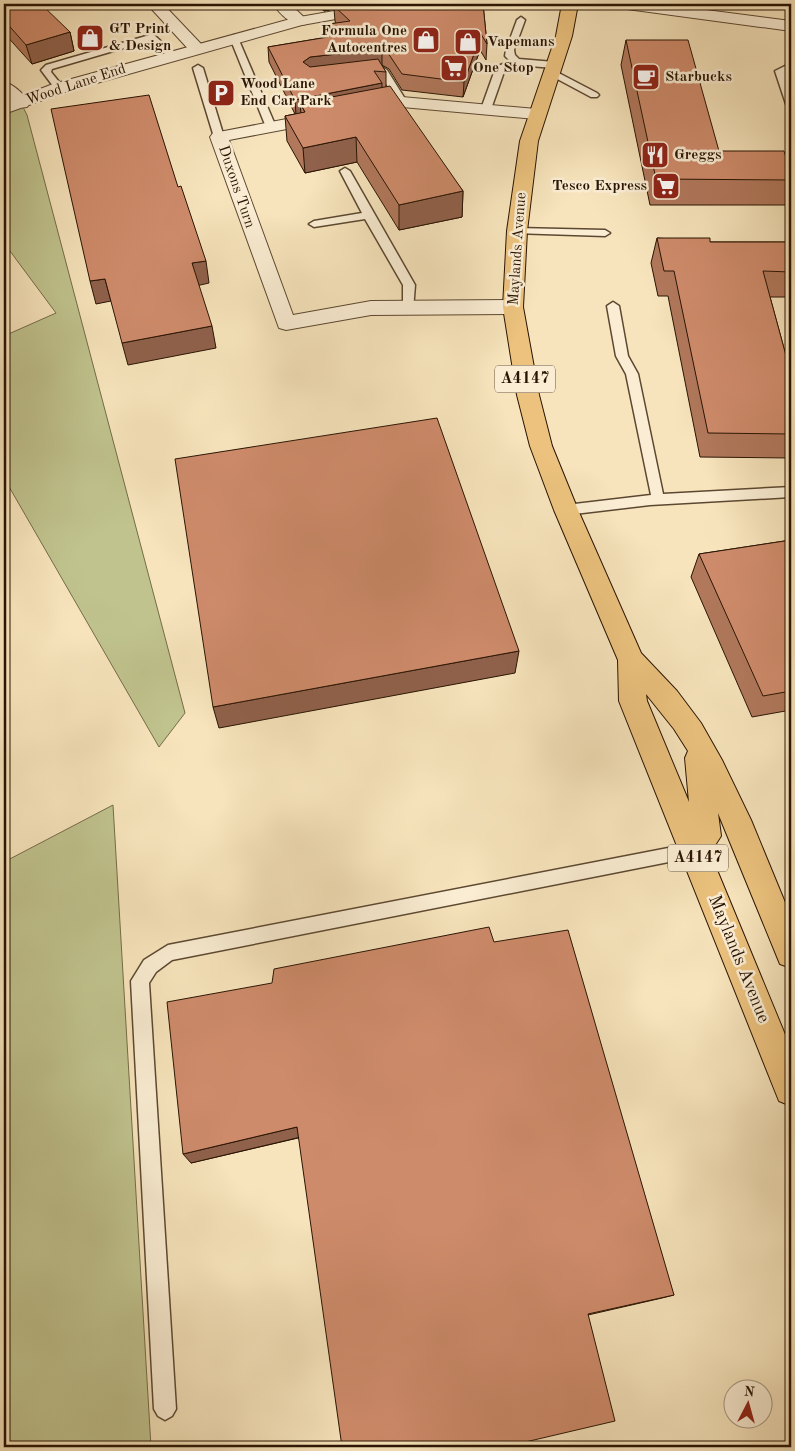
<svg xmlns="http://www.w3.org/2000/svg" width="795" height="1451" font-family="'Old Standard TT',serif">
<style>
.green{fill:#c0c38e;stroke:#746c48}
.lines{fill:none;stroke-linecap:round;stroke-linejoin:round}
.service-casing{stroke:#5c4831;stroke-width:3}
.minor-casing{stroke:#5c4831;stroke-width:2}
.tertiary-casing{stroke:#5c4831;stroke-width:2}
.primary-casing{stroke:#291403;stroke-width:2}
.service{fill:#faedd3;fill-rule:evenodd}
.minor{fill:#faedd3;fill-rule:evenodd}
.tertiary{fill:#faedd3;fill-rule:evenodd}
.primary{fill:#ecc27e;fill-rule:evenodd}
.wall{fill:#b1785c;stroke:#291403}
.shaded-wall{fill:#90614b;stroke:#291403}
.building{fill:#ce8b6b;stroke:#291403}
.labels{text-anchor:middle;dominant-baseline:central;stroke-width:5;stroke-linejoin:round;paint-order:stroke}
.far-poi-label{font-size:15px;font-weight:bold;fill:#291403;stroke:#faedd3;text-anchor:start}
.far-street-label{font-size:15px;fill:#291403;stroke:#faedd3}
.shield{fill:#faedd3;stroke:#685541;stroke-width:1}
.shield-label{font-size:16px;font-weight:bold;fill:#291403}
.street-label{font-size:18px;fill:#291403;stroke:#faedd3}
</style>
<rect width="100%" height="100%" fill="#f7e4bc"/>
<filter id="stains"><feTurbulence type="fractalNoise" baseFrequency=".004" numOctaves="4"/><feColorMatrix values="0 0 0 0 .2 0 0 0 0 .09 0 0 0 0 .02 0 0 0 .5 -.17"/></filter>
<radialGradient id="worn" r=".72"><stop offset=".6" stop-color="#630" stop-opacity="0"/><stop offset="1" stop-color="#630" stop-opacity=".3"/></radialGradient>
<g class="green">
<path d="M21 103 27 115 185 713 159 747 4 478V336L56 313 4 243V109Z"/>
<path d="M113 805 151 1447H4V862Z"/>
</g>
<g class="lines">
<defs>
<g id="service">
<path d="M521 17 525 20 514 50 515 55 519 59 554 62 559 65 554 68 517 65 505 69 491 109 486 112 483 111 481 109 496 67 510 61 505 56 506 50 517 20Z"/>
<path d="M153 34 175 54V58H169L151 40 52 69 51 72 64 88 59 91 56 90 41 70 46 65Z"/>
<path d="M234 35 238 38 276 127 274 129 271 130 266 127 230 38Z"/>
<path d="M791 63V69L785 72 791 91V107L786 104 775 71Z"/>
<path d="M198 65 203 68 224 137 222 139H216L214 137 193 68Z"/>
<path d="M382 67 387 70 407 102 405 104H399L379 73 370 75 365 72Z"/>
<path d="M551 69 597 93 599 95 597 97H591L548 74 546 72Z"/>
<path d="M345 168 350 171 415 285 413 310 409 311 403 307V285L365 219 314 227 309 224 314 221 362 213 340 171Z"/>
<path d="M517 228 605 230 610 233 605 236 513 233 512 231Z"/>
<path d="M613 302 619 306 628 356 638 374 663 494 791 487V497L650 505 566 515 561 513 559 510 561 507 566 505 651 495 626 374 616 356 607 306Z"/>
<path d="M694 843 700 845 702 850 700 855 694 857 172 960 156 972 149 983 176 1409 172 1416 165 1420 158 1416 154 1409 131 981 144 960 168 945Z"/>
</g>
<g id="minor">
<path d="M147 4H163L203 46 205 49 203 52H191Z"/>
<path d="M273 4H290L308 21 306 24C293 28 280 14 273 4Z"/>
<path d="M619 4H660L791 21V31L627 9 621 7Z"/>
<path d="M4 82C14 84 24 95 30 103L27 107C16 109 11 103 4 96Z"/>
<path d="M402 97 536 109 542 110 545 114 542 118 536 119 402 107 365 114 359 113 356 109 359 105Z"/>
<path d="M323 112 329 113 332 117 329 121 229 140 293 315 371 301 513 300 520 302 523 307 520 312 513 314 371 315 286 330 279 328 210 137 213 133 219 132Z"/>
</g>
<path id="tertiary" d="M374 4H419L417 7 411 9 353 16 302 25 65 92 4 114V103L53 84 294 18Z"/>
<path id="primary" d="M562 4H578L572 36 538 141 527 231 523 307 539 395 552 446 578 510 641 653 677 691 701 723 722 760 751 820 791 917V968L780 964 718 813 721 836 710 853 791 1049V1106L779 1101 619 701 618 660 554 510 530 446 517 395 503 307 507 231 520 141 556 36ZM646 694 674 729 688 751 685 758 689 802 647 701Z"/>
</defs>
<use href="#service" class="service-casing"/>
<use href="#minor" class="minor-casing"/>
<use href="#tertiary" class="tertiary-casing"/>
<use href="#primary" class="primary-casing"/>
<use href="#service" class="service"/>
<use href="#minor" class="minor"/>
<use href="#tertiary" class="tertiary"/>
<use href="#primary" class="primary"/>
</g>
<g class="wall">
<path d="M4 4 70 32 74 51 32 64 4 33Z"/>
<path d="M316 4H483L487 44 486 60 480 50 463 97 402 90 389 69 382 65 386 72V87L463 191 462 217 399 230 357 162 305 173 287 141 285 116 295 114 269 62 268 47 322 38V25L336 23 335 21 334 9 324 11Z"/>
<path d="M626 40 719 151 791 173V187L785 205H650L621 65Z"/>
<path d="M657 238 710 242H791V297H770L791 374V458L700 457 668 296H658L651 263Z"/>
<path d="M791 540V710L752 717 691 577 699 554Z"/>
<path d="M494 942 674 1295 662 1298 588 1315 298 1138 191 1163Z"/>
</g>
<g class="shaded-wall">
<path d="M324 4H368L334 6V9L324 11Z"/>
<path d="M70 32 74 51 32 64 26 45Z"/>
<path d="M481 34 480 50 463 97 464 82Z"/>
<path d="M382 49V65L311 73 303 62 310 57Z"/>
<path d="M382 83V99L305 112 300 103 301 114 296 115 295 100Z"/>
<path d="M356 137 357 162 305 173 303 148Z"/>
<path d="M463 191 462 217 399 230V205Z"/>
<path d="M206 261 209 283 196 286 192 263Z"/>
<path d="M105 279 111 301 96 304 90 281Z"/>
<path d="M212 326 216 348 128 365 122 343Z"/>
<path d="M519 651 515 673 219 728 213 707Z"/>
<path d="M297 1127 301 1137 191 1163 183 1154Z"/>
</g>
<g class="building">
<path d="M4 4H41L70 32 26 45 4 20Z"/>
<path d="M348 4H483L487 44 481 34 464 82 402 74 388 53 382 49 310 57 303 62 310 67 378 59 386 72 374 71 382 83 295 100 268 47 328 37 322 25 350 21 334 6Z"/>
<path d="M626 40H688L719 151H784L791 173V180L656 179Z"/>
<path d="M390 86 463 191 399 205 356 137 303 148 285 116 305 112 300 103Z"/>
<path d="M149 95 178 187 181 186 206 261 192 263 212 326 122 343 105 279 90 281 51 109Z"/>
<path d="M657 238H710V242H791V272L763 271 791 374V434L708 433 674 271H664Z"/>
<path d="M437 418 519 651 213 707 175 459Z"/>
<path d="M791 540V691L763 696 699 554Z"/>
<path d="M489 927 494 942 568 930 674 1295 588 1314 615 1421 504 1447H342L297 1127 183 1154 167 1002 272 983 274 969Z"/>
</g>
<defs>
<symbol id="shop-square" viewBox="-11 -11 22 22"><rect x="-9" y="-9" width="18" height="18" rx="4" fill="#8f2418" stroke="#faedd3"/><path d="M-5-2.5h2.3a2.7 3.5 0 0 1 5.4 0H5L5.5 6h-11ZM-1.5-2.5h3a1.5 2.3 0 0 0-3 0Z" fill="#fff"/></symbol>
<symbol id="supermarket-square" viewBox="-11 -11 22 22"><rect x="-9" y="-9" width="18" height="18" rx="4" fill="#8f2418" stroke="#faedd3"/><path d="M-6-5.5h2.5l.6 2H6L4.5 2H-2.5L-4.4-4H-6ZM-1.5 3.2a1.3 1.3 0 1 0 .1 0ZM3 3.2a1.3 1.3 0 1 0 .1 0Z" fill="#fff"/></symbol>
<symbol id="cafe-square" viewBox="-11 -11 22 22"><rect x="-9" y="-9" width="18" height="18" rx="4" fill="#8f2418" stroke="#faedd3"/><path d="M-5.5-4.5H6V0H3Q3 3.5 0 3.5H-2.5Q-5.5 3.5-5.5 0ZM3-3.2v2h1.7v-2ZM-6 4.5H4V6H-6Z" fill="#fff"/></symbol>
<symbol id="parking-square" viewBox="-11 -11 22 22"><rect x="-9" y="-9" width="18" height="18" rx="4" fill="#8f2418" stroke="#faedd3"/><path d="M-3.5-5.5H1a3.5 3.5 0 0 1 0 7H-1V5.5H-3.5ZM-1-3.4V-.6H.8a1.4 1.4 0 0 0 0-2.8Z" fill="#fff"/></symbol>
<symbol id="restaurant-square" viewBox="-11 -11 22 22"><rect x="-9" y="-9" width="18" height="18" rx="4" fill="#8f2418" stroke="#faedd3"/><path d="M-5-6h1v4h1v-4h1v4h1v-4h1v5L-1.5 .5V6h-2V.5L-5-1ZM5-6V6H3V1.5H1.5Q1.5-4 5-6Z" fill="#fff"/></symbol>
</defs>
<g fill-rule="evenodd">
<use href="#shop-square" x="74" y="22" width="32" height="32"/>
<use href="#shop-square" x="410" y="24" width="32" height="32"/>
<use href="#shop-square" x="452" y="26" width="32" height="32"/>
<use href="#supermarket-square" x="438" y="52" width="32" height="32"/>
<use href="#cafe-square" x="630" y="61" width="32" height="32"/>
<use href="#parking-square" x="205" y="77" width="32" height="32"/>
<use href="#restaurant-square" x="639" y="139" width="32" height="32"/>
<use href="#supermarket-square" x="650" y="170" width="32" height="32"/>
</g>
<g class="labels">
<g class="far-poi-label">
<text x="109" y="29">GT Print<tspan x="109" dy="17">&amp; Design</tspan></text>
<text x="407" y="31" text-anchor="end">Formula One<tspan x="407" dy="17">Autocentres</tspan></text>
<text x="487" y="42">Vapemans</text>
<text x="473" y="68">One Stop</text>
<text x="665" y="77">Starbucks</text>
<text x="240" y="84">Wood Lane<tspan x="240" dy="17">End Car Park</tspan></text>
<text x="674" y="155">Greggs</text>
<text x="647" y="186" text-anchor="end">Tesco Express</text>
</g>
<g class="far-street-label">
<text transform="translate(76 85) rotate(-18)">Wood Lane End</text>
<text transform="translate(236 187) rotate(71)">Duxons Turn</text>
<text transform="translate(518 249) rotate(-86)">Maylands Avenue</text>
</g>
<g class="shield">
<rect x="495" y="365.5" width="60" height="27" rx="4"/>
<rect x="668" y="844.5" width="60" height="27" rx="4"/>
</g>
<g class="shield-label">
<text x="525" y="379">A4147</text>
<text x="698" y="858">A4147</text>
</g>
<g class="street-label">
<text transform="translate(739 959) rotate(68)">Maylands Avenue</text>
</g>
</g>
<rect width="795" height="1451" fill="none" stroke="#f7e4bc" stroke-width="20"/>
<rect x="5" y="5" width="785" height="1441" fill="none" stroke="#291403" stroke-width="2.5"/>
<rect x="10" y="10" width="775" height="1431" fill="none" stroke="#291403"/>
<g transform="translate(748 1404) rotate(6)"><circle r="24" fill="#faedd3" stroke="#a69680"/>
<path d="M0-4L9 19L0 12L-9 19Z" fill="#8f2418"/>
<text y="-8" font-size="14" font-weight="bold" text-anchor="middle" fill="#291403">N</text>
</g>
<rect width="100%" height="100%" filter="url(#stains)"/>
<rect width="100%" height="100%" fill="url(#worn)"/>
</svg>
